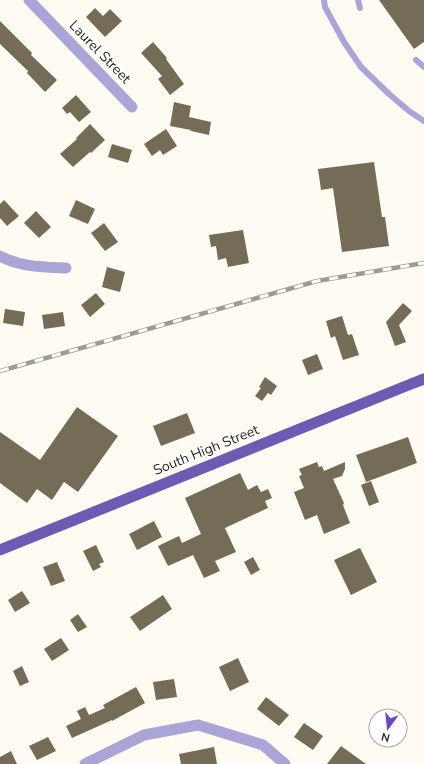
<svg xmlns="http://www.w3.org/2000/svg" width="424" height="764" font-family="'Nunito Sans',sans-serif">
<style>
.building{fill:#746c57}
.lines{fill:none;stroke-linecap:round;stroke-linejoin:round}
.service{stroke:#aba5d7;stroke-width:6}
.minor{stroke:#aba5d7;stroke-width:11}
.primary{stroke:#6c5ab3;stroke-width:11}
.rail-casing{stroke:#9e9b92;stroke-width:4.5}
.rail{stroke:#fff;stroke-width:3;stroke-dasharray:9;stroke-linecap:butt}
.labels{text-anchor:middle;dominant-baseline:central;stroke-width:4;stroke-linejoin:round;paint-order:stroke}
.street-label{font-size:14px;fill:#29261d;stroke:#fff}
</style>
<rect width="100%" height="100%" fill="#fffbf2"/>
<g class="building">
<path d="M379 0H424V42L414 49Z"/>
<path d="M95 8 103 16 110 9 122 21 105 37 86 17Z"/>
<path d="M0 21 32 53 31 55 57 80 45 92 27 73 28 71 0 44Z"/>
<path d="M153 42 167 58 166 59 184 84 170 95 158 79 162 76 141 53Z"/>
<path d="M76 95 91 112 79 122 70 112 67 114 62 108Z"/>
<path d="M174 102 191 106 189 117 211 122 209 135 191 131V130L170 126Z"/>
<path d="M90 124 105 140 91 153 90 152 73 167 60 154 77 139 76 138Z"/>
<path d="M166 129 177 146 163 155 160 150 152 156 144 144Z"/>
<path d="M112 144 132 150 128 163 108 157Z"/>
<path d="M374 162 382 217H385L389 246 342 252 333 188 321 190 318 169Z"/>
<path d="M4 200 19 216 7 226 0 218V204Z"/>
<path d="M76 200 95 209 88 224 69 216Z"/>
<path d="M36 211 51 227 39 238 24 223Z"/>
<path d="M104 223 118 242 105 251 91 233Z"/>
<path d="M243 230 249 263 228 267 226 258 218 260 216 246 211 247 209 235Z"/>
<path d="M107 267 125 272 120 292 102 287Z"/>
<path d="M96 293 105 304 90 317 81 305Z"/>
<path d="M403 303 412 311 399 325 406 342 395 346 386 322Z"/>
<path d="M5 309 25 312 23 326 3 323Z"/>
<path d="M63 312 65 326 44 329 42 315Z"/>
<path d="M342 316 348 335 352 334 359 355 343 360 335 336 331 338 326 321Z"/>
<path d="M317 354 323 369 308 375 302 360Z"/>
<path d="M265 377 277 386 271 395 268 393 262 401 255 396 261 388 259 387Z"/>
<path d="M77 407 118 436 78 492 64 482 52 500 37 489 27 503 0 483V432L40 460Z"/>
<path d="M187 413 195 433 161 446 153 426Z"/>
<path d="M408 437 417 463 366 482 356 455Z"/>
<path d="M317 462 319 467 322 466 324 471 345 462V469L342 476 333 479 344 503 343 505 350 523 324 534 317 515 305 520 294 492 304 488 299 476 302 475 299 469Z"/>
<path d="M240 473 248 490 257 485 261 492 268 489 272 498 265 501 268 508 225 528 236 552 215 561 220 571 204 578 193 555 168 566 158 546 179 536 182 543 201 534 185 498Z"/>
<path d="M371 481 379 502 369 506 361 485Z"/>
<path d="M154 521 162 537 137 550 129 534Z"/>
<path d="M96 545 104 562 99 564 101 567 93 571 83 551Z"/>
<path d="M360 548 377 582 351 595 334 560Z"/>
<path d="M253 557 260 570 251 575 244 562Z"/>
<path d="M57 562 65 581 51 586 43 567Z"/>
<path d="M22 591 30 603 15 612 8 600Z"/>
<path d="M163 595 172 609 140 631 130 617Z"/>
<path d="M78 614 87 627 78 632 70 620Z"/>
<path d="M61 638 69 650 52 661 44 649Z"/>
<path d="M238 658 249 682 230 691 219 667Z"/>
<path d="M22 666 29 682 20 686 13 671Z"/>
<path d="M174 679 177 697 156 700 153 682Z"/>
<path d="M136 687 145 703 112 721V720L72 738 66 726 81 719 77 711 85 707 89 715 105 708 103 705Z"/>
<path d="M266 697 289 715 279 726 257 709Z"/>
<path d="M304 723 323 736 313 750 294 737Z"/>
<path d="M48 737 56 751 37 760 29 746Z"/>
<path d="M341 746 366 764H327Z"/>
<path d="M214 747 217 764H181L179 754Z"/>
<path d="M11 751 17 764H0V757Z"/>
</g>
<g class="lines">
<g class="service">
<path d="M324 0 325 7 344 42 361 67 389 94 409 111 424 121"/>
<path d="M358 0 360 8"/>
<path d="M416 60 424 67"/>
</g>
<g class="minor">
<path d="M29 0 132 107"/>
<path d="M0 256C20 267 43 267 66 268"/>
<path d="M85 764 144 735 198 725 263 745 285 764"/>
</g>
<path class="primary" d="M0 550 406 386 424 379"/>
<defs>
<path id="rail" d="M0 371 317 281 424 263"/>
</defs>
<use href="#rail" class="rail-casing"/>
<use href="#rail" class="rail"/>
</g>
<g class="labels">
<g class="street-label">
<text transform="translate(100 52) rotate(46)">Laurel Street</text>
<text transform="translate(206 450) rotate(-22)">South High Street</text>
</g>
</g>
<g transform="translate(388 728) rotate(195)"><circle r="19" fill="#ffffff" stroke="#a9a8a5"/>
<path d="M0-3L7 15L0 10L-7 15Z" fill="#684ac2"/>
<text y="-6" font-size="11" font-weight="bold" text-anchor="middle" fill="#29261d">N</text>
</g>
</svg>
